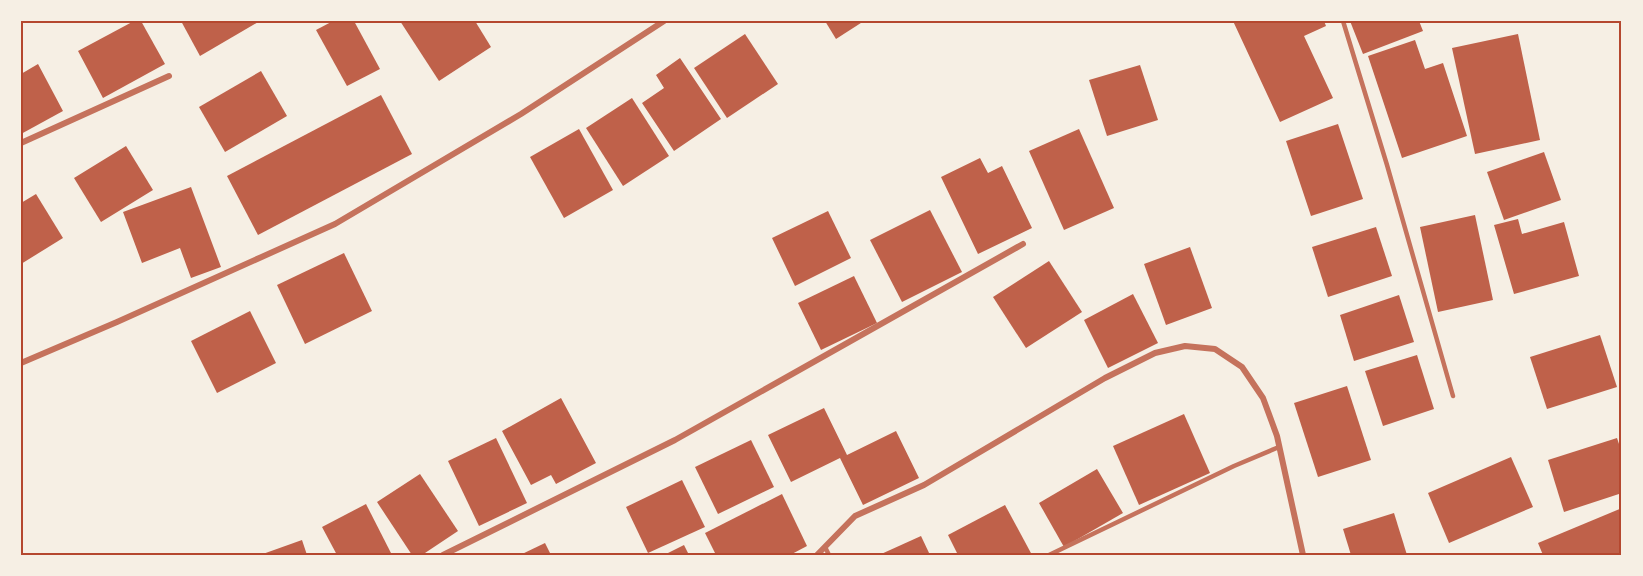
<svg xmlns="http://www.w3.org/2000/svg" width="1643" height="576" font-family="'PT Sans',sans-serif">
<style>
.building{fill:#bf614a}
.lines{fill:none;stroke-linecap:round;stroke-linejoin:round}
.service{stroke:#c5725c;stroke-width:4.5}
.minor{stroke:#c5725c;stroke-width:6}
.neatline{fill:none;stroke:#b5482f;stroke-width:2}
</style>
<rect width="100%" height="100%" fill="#f6efe4"/>
<g class="building">
<path d="M134 21H141L165 64 103 98 78 51Z"/>
<path d="M181 21H260L200 56Z"/>
<path d="M333 21H354L380 69 347 86 316 30Z"/>
<path d="M400 21H475L491 47 439 81Z"/>
<path d="M825 21H864L836 39Z"/>
<path d="M1233 21H1324L1326 26 1304 36 1333 98 1280 122Z"/>
<path d="M1350 21H1419L1423 31 1363 54Z"/>
<path d="M745 34 778 84 727 118 694 68Z"/>
<path d="M1518 34 1540 140 1475 154 1452 48Z"/>
<path d="M1415 40 1425 69 1443 63 1467 136 1402 158 1368 56Z"/>
<path d="M680 58 721 119 674 151 642 103 664 88 656 75Z"/>
<path d="M38 64 63 111 21 134V74Z"/>
<path d="M1140 65 1158 120 1107 136 1089 80Z"/>
<path d="M261 71 287 116 225 152 199 107Z"/>
<path d="M381 95 412 154 258 235 227 176Z"/>
<path d="M632 98 669 156 623 186 586 128Z"/>
<path d="M1338 124 1363 199 1311 216 1286 141Z"/>
<path d="M579 129 613 190 564 218 530 157Z"/>
<path d="M1079 129 1114 208 1064 230 1029 151Z"/>
<path d="M126 146 153 190 101 222 74 178Z"/>
<path d="M1544 152 1561 200 1504 220 1487 172Z"/>
<path d="M980 158 988 173 1002 166 1032 228 978 254 941 177Z"/>
<path d="M191 187 221 267 191 278 180 248 142 263 123 212Z"/>
<path d="M36 194 63 238 21 264V203Z"/>
<path d="M930 210 962 272 902 302 870 240Z"/>
<path d="M828 211 851 258 795 286 772 238Z"/>
<path d="M1475 215 1493 300 1438 312 1420 227Z"/>
<path d="M1518 219 1522 234 1564 222 1579 276 1514 294 1494 225Z"/>
<path d="M1376 227 1392 276 1328 297 1312 247Z"/>
<path d="M1190 247 1212 308 1166 325 1144 264Z"/>
<path d="M344 253 372 311 305 344 277 285Z"/>
<path d="M1049 261 1082 312 1026 348 993 297Z"/>
<path d="M854 276 877 323 821 350 798 303Z"/>
<path d="M1133 294 1158 343 1108 368 1084 320Z"/>
<path d="M1399 295 1414 342 1354 361 1340 315Z"/>
<path d="M250 311 276 363 217 393 191 341Z"/>
<path d="M1600 335 1617 387 1547 409 1530 357Z"/>
<path d="M1417 355 1434 409 1383 426 1365 371Z"/>
<path d="M1347 386 1371 460 1318 477 1294 403Z"/>
<path d="M561 398 596 463 556 484 551 475 531 485 502 431Z"/>
<path d="M824 408 847 455 896 431 919 478 863 505 840 458 791 482 768 435Z"/>
<path d="M1184 414 1210 473 1139 505 1113 446Z"/>
<path d="M496 438 527 503 479 526 448 461Z"/>
<path d="M1617 438 1622 453V493L1564 512 1548 460Z"/>
<path d="M751 440 774 487 718 514 695 467Z"/>
<path d="M1511 457 1533 507 1449 543 1428 493Z"/>
<path d="M1097 469 1123 513 1064 547 1039 503Z"/>
<path d="M420 474 458 531 422 555H412L377 502Z"/>
<path d="M682 480 705 527 648 553 626 507Z"/>
<path d="M782 494 807 546 790 555H716L705 533Z"/>
<path d="M366 504 392 555H337L322 527Z"/>
<path d="M1005 505 1032 555H958L948 535Z"/>
<path d="M1622 508V555H1543L1538 543Z"/>
<path d="M1394 513 1407 555H1351L1343 529Z"/>
<path d="M921 536 930 555H879Z"/>
<path d="M302 540 307 555H260Z"/>
<path d="M545 543 551 555H520Z"/>
<path d="M684 545 689 555H664Z"/>
</g>
<g class="lines">
<g class="service">
<path d="M1343 21 1387 165 1453 396"/>
<path d="M825 547 829 555"/>
<path d="M1049 555 1234 466 1279 447"/>
</g>
<g class="minor">
<path d="M21 143 169 76"/>
<path d="M21 363 117 322 335 224 521 114 664 21"/>
<path d="M443 555 675 440 1023 244"/>
<path d="M817 555 855 516 924 485 1105 378 1155 353 1185 346 1215 349 1242 367 1263 398 1277 436 1303 555"/>
</g>
</g>
<rect width="1643" height="576" fill="none" stroke="#f6efe4" stroke-width="45"/>
<rect x="22" y="22" width="1598" height="532" class="neatline"/>
</svg>
